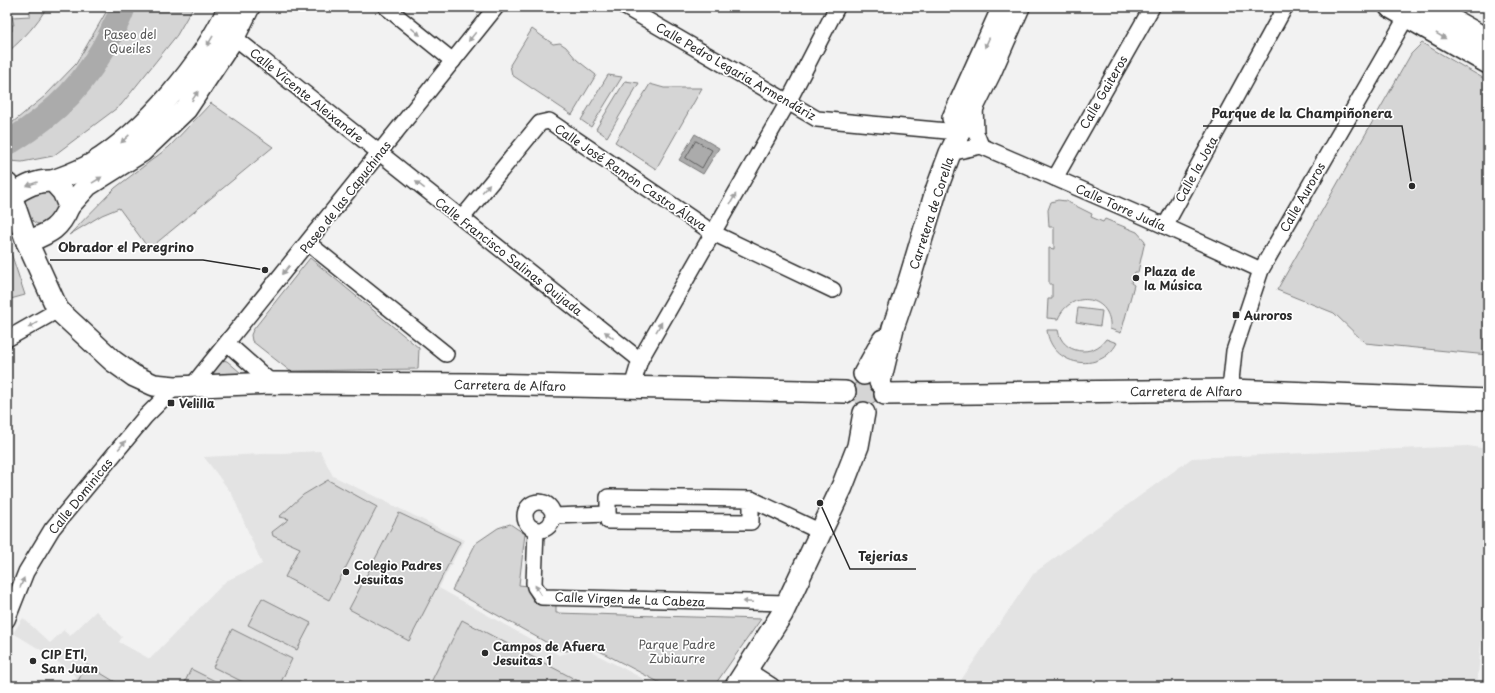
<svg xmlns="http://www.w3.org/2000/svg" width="1495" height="693" font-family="'Playpen Sans',sans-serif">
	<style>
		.built { fill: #e3e3e3 }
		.green { fill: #d5d5d5; stroke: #808080 }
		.water { fill: #ababab; stroke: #787878 }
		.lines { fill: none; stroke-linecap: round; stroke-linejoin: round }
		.shore { stroke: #5e5e5e; stroke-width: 1 }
		.river { stroke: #ababab; stroke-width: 25 }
		.street-casing { stroke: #2b2b2b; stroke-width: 18 }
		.secondary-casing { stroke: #2b2b2b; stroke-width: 24 }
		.street { stroke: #fff; stroke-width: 15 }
		.secondary { stroke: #fff; stroke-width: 21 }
		.oneway { fill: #a0a0a0 }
		.poi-dot { fill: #2b2b2b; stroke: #fff; stroke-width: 1.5 }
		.labels { text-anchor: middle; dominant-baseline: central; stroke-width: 3.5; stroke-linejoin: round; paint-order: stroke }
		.park-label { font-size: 12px; fill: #565656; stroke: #fff }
		.street-label { font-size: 12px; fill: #2b2b2b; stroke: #fff }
		.poi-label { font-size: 12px; font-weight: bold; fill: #2b2b2b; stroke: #fff; text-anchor: start }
		.leader { fill: none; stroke: #2b2b2b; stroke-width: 1.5 }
		.callout-dot { fill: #2b2b2b; stroke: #fff; stroke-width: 1.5 }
		.callout-label { font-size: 13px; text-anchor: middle; font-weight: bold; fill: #2b2b2b; stroke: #fff; stroke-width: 3.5; stroke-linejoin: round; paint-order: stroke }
	</style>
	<rect width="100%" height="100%" fill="#f2f2f2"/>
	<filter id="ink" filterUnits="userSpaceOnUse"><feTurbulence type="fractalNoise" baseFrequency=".025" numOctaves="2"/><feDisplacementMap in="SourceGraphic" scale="8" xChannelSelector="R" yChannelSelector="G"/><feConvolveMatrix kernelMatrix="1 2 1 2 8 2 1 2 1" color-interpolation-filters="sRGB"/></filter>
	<g filter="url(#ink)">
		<!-- built -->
		<g class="built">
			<path d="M1468 446 1488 449V605L1486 594 1477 686H957L1034 573 1192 458Z"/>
			<path d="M320 451 333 476 464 540 439 588 559 655 586 649 657 686H71L77 677 46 653 13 633 23 618 50 643 65 629 64 631 70 636 96 611 122 637 119 642 150 659 226 581 262 564 232 494 204 457Z"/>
		</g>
		<!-- green -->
		<g class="green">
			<path d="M30 7H47C37 24 24 38 9 51L7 48V31H12V25H14L12 17 30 16Z"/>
			<path d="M109 7H193L177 35 121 105 53 156 22 162 10 161 7 151V127L45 96 76 64Z"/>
			<path d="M532 29 553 44 560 43 566 47 577 60 596 75 572 115 512 75 510 65Z"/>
			<path d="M1422 43 1488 81V355L1365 343 1334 313 1277 290 1411 54Z"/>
			<path d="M608 75 622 77 591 127 581 120Z"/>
			<path d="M625 81 639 83 607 137 596 129Z"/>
			<path d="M650 84 664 88H702L656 169 615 142Z"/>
			<path d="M211 103 273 147 149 249 119 208 102 215 69 235 115 188 169 147Z"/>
			<path d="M41 190C77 199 40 245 28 213 26 208 24 204 25 198Z"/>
			<path d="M1058 200 1066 201 1092 214 1091 217 1103 222 1105 219 1137 232 1145 241 1138 272H1135L1131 283 1134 285 1121 333 1110 329C1113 296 1071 288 1058 319L1047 318 1048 299H1052V284H1049V248L1054 249V227H1049L1048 210 1051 202Z"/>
			<path d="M7 241 25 295 7 300Z"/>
			<path d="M310 258 419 348 418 369 290 371 252 341 251 335 253 330Z"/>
			<path d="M1078 308 1102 311 1100 326 1076 322Z"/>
			<path d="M1047 330H1058C1062 354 1093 358 1106 339L1117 343C1100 375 1051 366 1047 330Z"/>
			<path d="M223 360 227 361 241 373V376H210Z"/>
			<path d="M862 379 876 384 877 400 868 406 857 404 851 395 853 385Z"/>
			<path d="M328 480 377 507 329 600 285 577 300 548 273 536 272 532 289 519 279 517 303 495Z"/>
			<path d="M399 513 460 542 409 641 349 609Z"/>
			<path d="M510 524 525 534 519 585 528 586 531 597 535 603 556 602V613L761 619 714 686H666L586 644 567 651 560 650 452 590 476 543 498 528Z"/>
			<path d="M262 598 311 623 297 650 248 625Z"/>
			<path d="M462 620 588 686H429Z"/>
			<path d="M232 629 292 659 279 686H251L213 667Z"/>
			<path d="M87 665 122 686H75Z"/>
			<path d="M191 669 225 686H183Z"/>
		</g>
		<!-- water -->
		<path class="water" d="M695 134 719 148 703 174 679 160Z"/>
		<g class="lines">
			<!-- shore -->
			<path class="shore" d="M696 141 712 150 702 168 686 158Z"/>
			<!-- river -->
			<path class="river" d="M11 141C58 112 87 82 112 32 115 24 121 16 123 7"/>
			<defs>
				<g id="street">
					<path d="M386 7 453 61"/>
					<path d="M625 7 817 119 947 131"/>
					<path d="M234 37 640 360"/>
					<path d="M975 106 976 133 981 146"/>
					<path d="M950 153 981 146 1145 217 1261 270"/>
					<path d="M1055 178 1152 7"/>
					<path d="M462 218 540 123 549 121 713 233 833 290"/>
					<path d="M1165 226 1285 7"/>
					<path d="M308 243 446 354"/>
					<path d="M7 339 58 310"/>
					<path d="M227 343 272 383"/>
					<path d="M192 386 496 7"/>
					<path d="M632 387 640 360 788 102 837 7"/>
					<path d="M1230 390 1234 351 1261 270 1407 16"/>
					<path d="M608 497 751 499V522L608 521Z"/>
					<path d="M751 499 821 532"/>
					<circle cx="539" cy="516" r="14"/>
					<path d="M553 516 608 514"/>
					<path d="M536 530 534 583 535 587 542 597 787 603"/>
					<path d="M7 620 26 572 52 529 145 417 175 387"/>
					<path d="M747 670 772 686"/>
				</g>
				<g id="secondary">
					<path d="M1390 7 1488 63"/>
					<path d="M1429 7 1488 40"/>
					<path d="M953 118 1003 7"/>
					<path d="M53 181C66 176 80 171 92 164 147 130 202 65 229 7"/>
					<path d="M7 184 27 242 58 310 113 361 134 376 154 385 175 387 272 383 475 384 845 392"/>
					<path d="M10 196C25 187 36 180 53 181L63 192 69 206C59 230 49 233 27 242"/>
					<path d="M69 206 88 185 142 151 186 109 234 37 249 7"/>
					<path d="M864 374 883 340"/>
					<path d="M880 382 893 328 909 281 937 188 950 153 990 73 1019 7"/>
					<path d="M885 394 1230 390 1488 400"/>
					<path d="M736 686 782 614 842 487 858 446 864 413"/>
				</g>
			</defs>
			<!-- street casing -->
			<use href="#street" class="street-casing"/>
			<!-- secondary casing -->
			<use href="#secondary" class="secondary-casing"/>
			<!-- street -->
			<use href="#street" class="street"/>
			<!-- secondary -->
			<use href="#secondary" class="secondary"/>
		</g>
		<!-- one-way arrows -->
		<defs><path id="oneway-solid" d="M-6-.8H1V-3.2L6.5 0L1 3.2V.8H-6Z"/></defs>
		<g class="oneway">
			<use href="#oneway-solid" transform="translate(416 32) rotate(39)"/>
			<use href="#oneway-solid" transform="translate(1441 36) rotate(30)"/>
			<use href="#oneway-solid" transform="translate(472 37) rotate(129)"/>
			<use href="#oneway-solid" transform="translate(210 41) rotate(120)"/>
			<use href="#oneway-solid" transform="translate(987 43) rotate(114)"/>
			<use href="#oneway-solid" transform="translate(195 96) rotate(-56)"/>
			<use href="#oneway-solid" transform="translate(125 139) rotate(137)"/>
			<use href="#oneway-solid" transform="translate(97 180) rotate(-32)"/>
			<use href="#oneway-solid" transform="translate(32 184) rotate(160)"/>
			<use href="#oneway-solid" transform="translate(420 185) rotate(-142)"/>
			<use href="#oneway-solid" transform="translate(486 188) rotate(-50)"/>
			<use href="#oneway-solid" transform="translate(733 199) rotate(-60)"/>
			<use href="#oneway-solid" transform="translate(286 270) rotate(129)"/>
			<use href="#oneway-solid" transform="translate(33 325) rotate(149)"/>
			<use href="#oneway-solid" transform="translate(659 327) rotate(-60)"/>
			<use href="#oneway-solid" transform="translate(609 335) rotate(-142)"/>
			<use href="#oneway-solid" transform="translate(122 445) rotate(-50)"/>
			<use href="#oneway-solid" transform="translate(22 583) rotate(-68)"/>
			<use href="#oneway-solid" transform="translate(538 590) rotate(-122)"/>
			<use href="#oneway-solid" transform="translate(748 602) rotate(-178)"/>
		</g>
	</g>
	<!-- markers -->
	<g class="poi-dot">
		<circle cx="1136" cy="278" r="4"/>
		<rect x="1232" y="311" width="8" height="8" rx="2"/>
		<rect x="167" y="399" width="8" height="8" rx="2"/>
		<circle cx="346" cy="572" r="4"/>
		<circle cx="485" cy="653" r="4"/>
		<circle cx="33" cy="661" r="4"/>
	</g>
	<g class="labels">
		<!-- park labels -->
		<g class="park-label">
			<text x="130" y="34">Paseo del<tspan x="130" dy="14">Queiles</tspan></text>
			<text x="677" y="644">Parque Padre<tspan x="677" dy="14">Zubiaurre</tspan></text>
		</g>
		<!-- street labels -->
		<g class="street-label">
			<text transform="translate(736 71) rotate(30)">Calle Pedro Legaria Armendáriz</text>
			<text transform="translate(1103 92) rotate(-60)">Calle Gaiteros</text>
			<text transform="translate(307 95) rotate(39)">Calle Vicente Aleixandre</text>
			<text transform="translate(1196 169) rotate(-61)">Calle la Jota</text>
			<text transform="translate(631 177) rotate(34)">Calle José Ramón Castro Álava</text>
			<text transform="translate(345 197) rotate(-52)">Paseo de las Capuchinas</text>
			<text transform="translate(1302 197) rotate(-60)">Calle Auroros</text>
			<text transform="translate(1121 207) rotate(24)">Calle Torre Judía</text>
			<text transform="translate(931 213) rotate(-72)">Carretera de Corella</text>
			<text transform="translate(509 256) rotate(38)">Calle Francisco Salinas Quijada</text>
			<text transform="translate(510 385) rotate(1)">Carretera de Alfaro</text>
			<text x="1186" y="391">Carretera de Alfaro</text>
			<text transform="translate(80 496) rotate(-51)">Calle Dominicas</text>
			<text transform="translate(630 599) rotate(2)">Calle Virgen de La Cabeza</text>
		</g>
		<!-- poi labels -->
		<g class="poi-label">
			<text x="1144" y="271">Plaza de<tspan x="1144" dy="14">la Música</tspan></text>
			<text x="1244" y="315">Auroros</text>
			<text x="179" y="403">Velilla</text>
			<text x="354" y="565">Colegio Padres<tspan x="354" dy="14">Jesuitas</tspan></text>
			<text x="493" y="646">Campos de Afuera<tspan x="493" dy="14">Jesuitas 1</tspan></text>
			<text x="41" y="654">CIP ETI,<tspan x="41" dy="14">San Juan</tspan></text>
		</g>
	</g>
	<!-- callouts -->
	<path class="leader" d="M1412 186L1402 126H1203M265 270L203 260H50M820 503L850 569H916"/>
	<g class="callout-dot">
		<circle cx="1412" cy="186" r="4"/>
		<circle cx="265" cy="270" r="4"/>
		<circle cx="820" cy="503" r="4"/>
	</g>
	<g class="callout-label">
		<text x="1302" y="118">Parque de la Champiñonera</text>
		<text x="126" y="252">Obrador el Peregrino</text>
		<text x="883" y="561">Tejerias</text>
	</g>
	<!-- margin -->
	<rect width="1495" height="693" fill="none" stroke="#fff" stroke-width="24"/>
	<rect x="12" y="12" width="1471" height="669" fill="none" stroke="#2b2b2b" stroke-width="1.5" filter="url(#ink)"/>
</svg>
